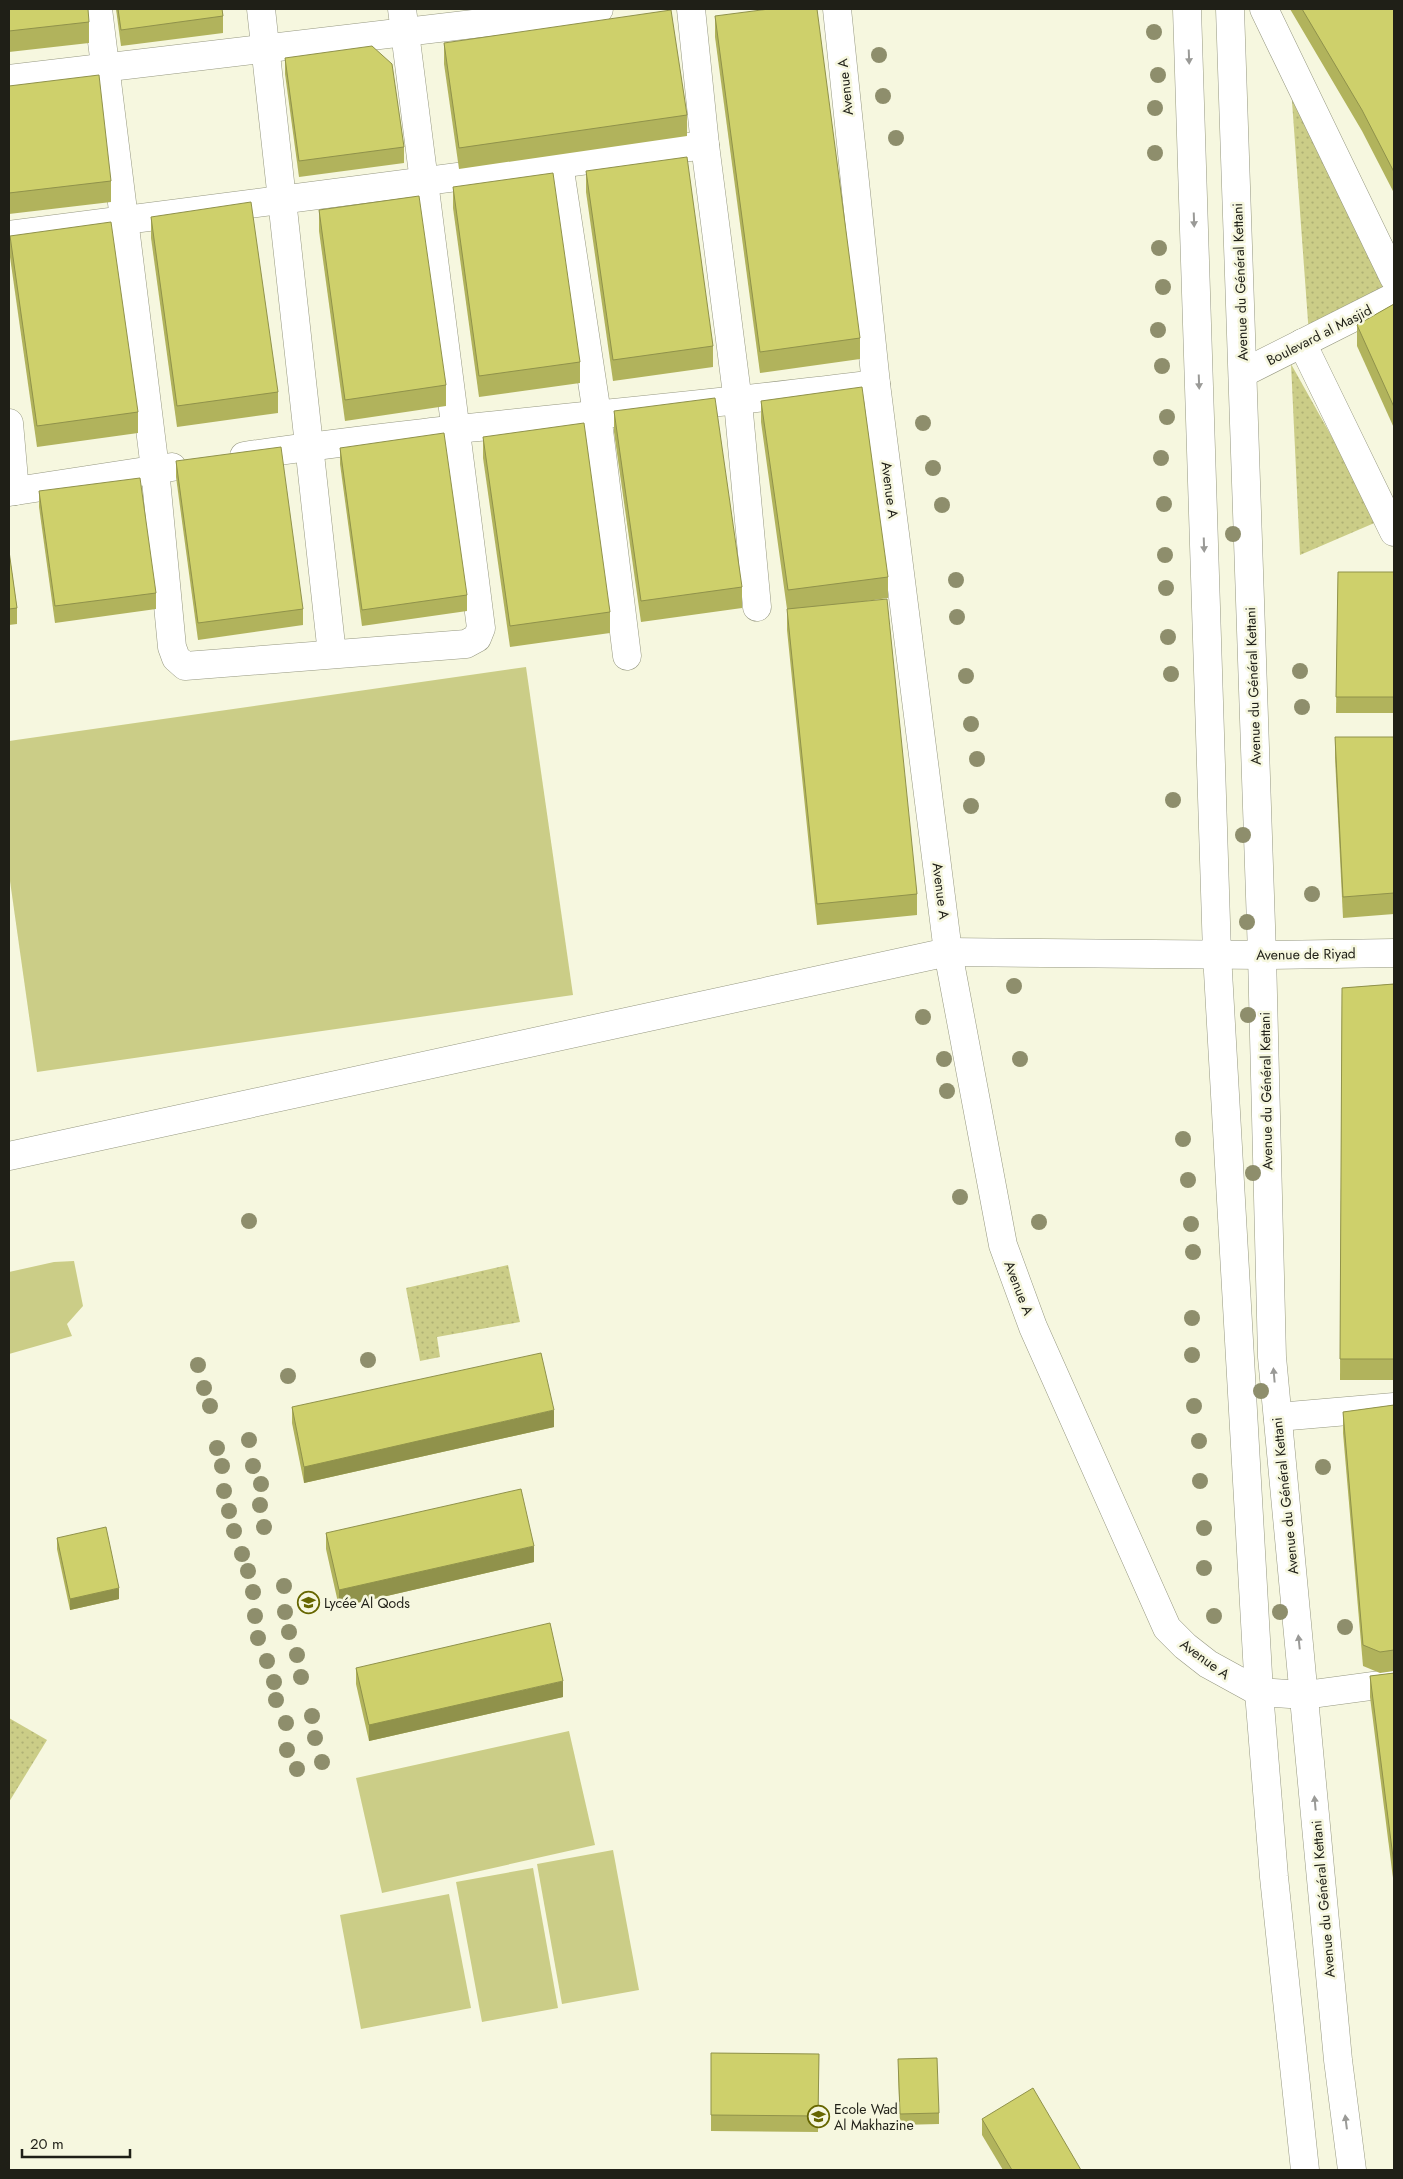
<svg xmlns="http://www.w3.org/2000/svg" width="1403" height="2179" font-family="Jost,sans-serif">
	<style>
		.grass { fill: url(#grass-dots) }
		.park { fill: #cbcd87 }
		.lines { fill: none; stroke-linecap: round; stroke-linejoin: round }
		.minor-casing { stroke: #969881; stroke-width: 29 }
		.minor { stroke: #fff; stroke-width: 28 }
		.tree { fill: #8e8e6c }
		.wall { fill: #b1b35c }
		.shaded-wall { fill: #90924b }
		.building { fill: #ced06b; stroke: #90924b }
		.oneway { fill: #9a9a97 }
		.labels { text-anchor: middle; dominant-baseline: central; stroke-width: 5; stroke-linejoin: round; paint-order: stroke }
		.street-label { font-size: 14px; fill: #1f1f17; stroke: #f6f7df }
		.poi-label { font-size: 14px; fill: #1f1f17; stroke: #f6f7df; text-anchor: start }
	</style>
	<defs>
		<pattern id="grass-dots" width="8" height="8" patternUnits="userSpaceOnUse" patternTransform="scale(1.25)"><rect width="8" height="8" fill="#cbcd87"/><path d="M2 2h.1M6 6h.1" fill="none" stroke="#aeb074" stroke-width="1.8" stroke-linecap="round"/></pattern>
	</defs>
	<rect width="100%" height="100%" fill="#f6f7df"/>
	<!-- grass -->
	<g class="grass">
		<path d="M1290 74 1394 292 1309 335Z"/>
		<path d="M1291 364 1379 521 1300 555Z"/>
		<path d="M508 1265 520 1322 437 1337 440 1357 420 1361 406 1288Z"/>
		<path d="M9 1718 47 1740 9 1802Z"/>
	</g>
	<!-- park -->
	<g class="park">
		<path d="M526 667 573 995 37 1072 9 874V741Z"/>
		<path d="M74 1261 83 1306 67 1324 72 1336 9 1354V1272L54 1262Z"/>
		<path d="M569 1731 595 1845 382 1893 356 1778Z"/>
		<path d="M613 1850 639 1990 562 2004 537 1864Z"/>
		<path d="M533 1868 558 2008 482 2022 456 1882Z"/>
		<path d="M449 1894 471 2008 361 2029 340 1915Z"/>
	</g>
	<g class="lines">
		<defs>
			<g id="minor">
				<path d="M98 9 155 469 172 647 176 658 185 666 466 644 477 638 481 628 402 9"/>
				<path d="M261 9 332 654"/>
				<path d="M691 9 705 145 738 402 757 607"/>
				<path d="M837 9 876 384 948 952 1003 1245 1033 1327 1167 1628 1185 1646 1208 1664 1259 1692 1305 1695 1394 1683"/>
				<path d="M1187 9 1217 954 1259 1692 1274 1877 1305 2170"/>
				<path d="M1230 9 1262 955 1272 1357 1338 2060 1352 2170"/>
				<path d="M1264 9 1394 278"/>
				<path d="M9 79 599 9"/>
				<path d="M559 164 597 414 627 656"/>
				<path d="M9 235 705 145"/>
				<path d="M1302 343 1394 532"/>
				<path d="M1243 373 1394 297"/>
				<path d="M9 423 15 491"/>
				<path d="M244 456C454 425 666 411 876 384"/>
				<path d="M9 492 172 467"/>
				<path d="M9 1156 948 952 1262 955 1394 953"/>
				<path d="M1278 1417 1394 1407"/>
			</g>
		</defs>
		<!-- minor casing -->
		<use href="#minor" class="minor-casing"/>
		<!-- minor -->
		<use href="#minor" class="minor"/>
	</g>
	<!-- trees -->
	<g class="tree">
		<circle cx="1154" cy="32" r="8"/>
		<circle cx="879" cy="55" r="8"/>
		<circle cx="1158" cy="75" r="8"/>
		<circle cx="883" cy="96" r="8"/>
		<circle cx="1155" cy="108" r="8"/>
		<circle cx="896" cy="138" r="8"/>
		<circle cx="1155" cy="153" r="8"/>
		<circle cx="1159" cy="248" r="8"/>
		<circle cx="1163" cy="287" r="8"/>
		<circle cx="1158" cy="330" r="8"/>
		<circle cx="1162" cy="366" r="8"/>
		<circle cx="1167" cy="417" r="8"/>
		<circle cx="923" cy="423" r="8"/>
		<circle cx="1161" cy="458" r="8"/>
		<circle cx="933" cy="468" r="8"/>
		<circle cx="1164" cy="504" r="8"/>
		<circle cx="942" cy="505" r="8"/>
		<circle cx="1233" cy="534" r="8"/>
		<circle cx="1165" cy="555" r="8"/>
		<circle cx="956" cy="580" r="8"/>
		<circle cx="1166" cy="588" r="8"/>
		<circle cx="957" cy="617" r="8"/>
		<circle cx="1168" cy="637" r="8"/>
		<circle cx="1300" cy="671" r="8"/>
		<circle cx="1171" cy="674" r="8"/>
		<circle cx="966" cy="676" r="8"/>
		<circle cx="1302" cy="707" r="8"/>
		<circle cx="971" cy="724" r="8"/>
		<circle cx="977" cy="759" r="8"/>
		<circle cx="1173" cy="800" r="8"/>
		<circle cx="971" cy="806" r="8"/>
		<circle cx="1243" cy="835" r="8"/>
		<circle cx="1312" cy="894" r="8"/>
		<circle cx="1247" cy="922" r="8"/>
		<circle cx="1014" cy="986" r="8"/>
		<circle cx="1248" cy="1015" r="8"/>
		<circle cx="923" cy="1017" r="8"/>
		<circle cx="944" cy="1059" r="8"/>
		<circle cx="1020" cy="1059" r="8"/>
		<circle cx="947" cy="1091" r="8"/>
		<circle cx="1183" cy="1139" r="8"/>
		<circle cx="1253" cy="1173" r="8"/>
		<circle cx="1188" cy="1180" r="8"/>
		<circle cx="960" cy="1197" r="8"/>
		<circle cx="249" cy="1221" r="8"/>
		<circle cx="1039" cy="1222" r="8"/>
		<circle cx="1191" cy="1224" r="8"/>
		<circle cx="1193" cy="1252" r="8"/>
		<circle cx="1192" cy="1318" r="8"/>
		<circle cx="1192" cy="1355" r="8"/>
		<circle cx="368" cy="1360" r="8"/>
		<circle cx="198" cy="1365" r="8"/>
		<circle cx="288" cy="1376" r="8"/>
		<circle cx="204" cy="1388" r="8"/>
		<circle cx="1261" cy="1391" r="8"/>
		<circle cx="210" cy="1406" r="8"/>
		<circle cx="1194" cy="1406" r="8"/>
		<circle cx="249" cy="1440" r="8"/>
		<circle cx="1199" cy="1441" r="8"/>
		<circle cx="217" cy="1448" r="8"/>
		<circle cx="222" cy="1466" r="8"/>
		<circle cx="253" cy="1466" r="8"/>
		<circle cx="1323" cy="1467" r="8"/>
		<circle cx="1200" cy="1481" r="8"/>
		<circle cx="261" cy="1484" r="8"/>
		<circle cx="224" cy="1491" r="8"/>
		<circle cx="260" cy="1505" r="8"/>
		<circle cx="229" cy="1511" r="8"/>
		<circle cx="264" cy="1527" r="8"/>
		<circle cx="1204" cy="1528" r="8"/>
		<circle cx="234" cy="1531" r="8"/>
		<circle cx="242" cy="1554" r="8"/>
		<circle cx="1204" cy="1568" r="8"/>
		<circle cx="248" cy="1571" r="8"/>
		<circle cx="284" cy="1586" r="8"/>
		<circle cx="253" cy="1592" r="8"/>
		<circle cx="285" cy="1612" r="8"/>
		<circle cx="1280" cy="1612" r="8"/>
		<circle cx="255" cy="1616" r="8"/>
		<circle cx="1214" cy="1616" r="8"/>
		<circle cx="1345" cy="1627" r="8"/>
		<circle cx="289" cy="1632" r="8"/>
		<circle cx="258" cy="1638" r="8"/>
		<circle cx="297" cy="1655" r="8"/>
		<circle cx="267" cy="1661" r="8"/>
		<circle cx="301" cy="1677" r="8"/>
		<circle cx="274" cy="1682" r="8"/>
		<circle cx="276" cy="1700" r="8"/>
		<circle cx="312" cy="1716" r="8"/>
		<circle cx="286" cy="1723" r="8"/>
		<circle cx="315" cy="1738" r="8"/>
		<circle cx="287" cy="1750" r="8"/>
		<circle cx="322" cy="1762" r="8"/>
		<circle cx="297" cy="1769" r="8"/>
	</g>
	<!-- wall -->
	<g class="wall">
		<path d="M9 9 89 22V43L9 52Z"/>
		<path d="M116 9H222L223 16V33L121 46Z"/>
		<path d="M1290 9H1394V193L1362 131Z"/>
		<path d="M715 16 860 338V359L760 373 715 37Z"/>
		<path d="M444 43 687 115V136L459 169 444 64Z"/>
		<path d="M285 58 404 147V163L299 177 285 74Z"/>
		<path d="M9 86 111 181V202L9 214Z"/>
		<path d="M586 171 713 346V367L613 381 586 192Z"/>
		<path d="M453 187 580 362V383L479 397 453 208Z"/>
		<path d="M319 210 446 385V406L345 421 319 231Z"/>
		<path d="M151 217 278 392V413L177 427 151 238Z"/>
		<path d="M10 236 138 412V433L37 447 10 257Z"/>
		<path d="M1394 304V428L1357 346V325Z"/>
		<path d="M761 401 888 577V598L852 603 917 894V915L817 925 787 630V609L761 422Z"/>
		<path d="M614 411 742 587V608L641 622 614 432Z"/>
		<path d="M483 437 610 612V633L510 647 483 458Z"/>
		<path d="M340 448 467 595V611L362 626 340 464Z"/>
		<path d="M176 461 303 609V625L198 640 176 477Z"/>
		<path d="M39 491 156 593V609L55 623 39 507Z"/>
		<path d="M9 551 17 608V624L9 625Z"/>
		<path d="M1338 572H1394V713H1336Z"/>
		<path d="M1335 737H1394V914L1343 918 1335 758Z"/>
		<path d="M1394 984V1380H1340L1342 988Z"/>
		<path d="M1394 1405V1671L1380 1673 1363 1666 1343 1433V1412Z"/>
		<path d="M292 1407 554 1427 304 1483 292 1423Z"/>
		<path d="M326 1533 534 1562 339 1607 326 1549Z"/>
		<path d="M57 1538 119 1599 70 1610 57 1549Z"/>
		<path d="M356 1668 563 1697 369 1741 356 1684Z"/>
		<path d="M1394 1673V1886L1370 1697V1676Z"/>
		<path d="M711 2053 819 2054 818 2132 711 2131Z"/>
		<path d="M898 2070 939 2113V2124L900 2125Z"/>
		<path d="M982 2119 1081 2170H1003L982 2135Z"/>
	</g>
	<!-- shaded-wall -->
	<g class="shaded-wall">
		<path d="M554 1410V1427L304 1483V1467Z"/>
		<path d="M534 1546V1562L339 1607V1590Z"/>
		<path d="M119 1588V1599L70 1610V1599Z"/>
		<path d="M563 1681V1697L369 1741V1725Z"/>
	</g>
	<!-- building -->
	<g class="building">
		<path d="M9 9H88L89 22 9 31Z"/>
		<path d="M118 9H222L223 16 121 30Z"/>
		<path d="M769 9H817L860 338 760 352 715 16Z"/>
		<path d="M1302 9H1394V172L1362 110Z"/>
		<path d="M671 10 687 115 459 148 444 43Z"/>
		<path d="M372 46 392 64 404 147 299 161 285 58Z"/>
		<path d="M99 75 111 181 9 193V86Z"/>
		<path d="M687 157 713 346 613 360 586 171Z"/>
		<path d="M553 173 580 362 479 376 453 187Z"/>
		<path d="M419 196 446 385 345 400 319 210Z"/>
		<path d="M251 202 278 392 177 406 151 217Z"/>
		<path d="M111 222 138 412 37 426 10 236Z"/>
		<path d="M1394 304V407L1357 325Z"/>
		<path d="M862 387 888 577 788 590 761 401Z"/>
		<path d="M715 398 742 587 641 601 614 411Z"/>
		<path d="M584 423 610 612 510 626 483 437Z"/>
		<path d="M444 433 467 595 362 610 340 448Z"/>
		<path d="M281 447 303 609 198 623 176 461Z"/>
		<path d="M140 478 156 593 55 606 39 491Z"/>
		<path d="M9 551 17 608 9 609Z"/>
		<path d="M1338 572H1394V697H1336Z"/>
		<path d="M887 599 917 894 817 904 787 609Z"/>
		<path d="M1335 737H1394V893L1343 897Z"/>
		<path d="M1394 984V1359H1340L1342 988Z"/>
		<path d="M541 1353 554 1410 304 1467 292 1407Z"/>
		<path d="M1394 1405V1650L1380 1652 1363 1645 1343 1412Z"/>
		<path d="M521 1489 534 1546 339 1590 326 1533Z"/>
		<path d="M106 1527 119 1588 70 1599 57 1538Z"/>
		<path d="M550 1623 563 1681 369 1725 356 1668Z"/>
		<path d="M1394 1673V1865L1370 1676Z"/>
		<path d="M711 2053 819 2054 818 2116 711 2115Z"/>
		<path d="M937 2058 939 2113 900 2114 898 2059Z"/>
		<path d="M1033 2088 1081 2170H1012L982 2119Z"/>
	</g>
	<!-- one-way arrows -->
	<defs><path id="oneway-solid" d="M-6-.8H1V-3.2L6.5 0L1 3.2V.8H-6Z" transform="scale(1.25)"/></defs>
	<g class="oneway">
		<use href="#oneway-solid" transform="translate(1189 57) rotate(88)"/>
		<use href="#oneway-solid" transform="translate(1194 220) rotate(88)"/>
		<use href="#oneway-solid" transform="translate(1199 382) rotate(88)"/>
		<use href="#oneway-solid" transform="translate(1204 545) rotate(88)"/>
		<use href="#oneway-solid" transform="translate(1274 1375) rotate(-95)"/>
		<use href="#oneway-solid" transform="translate(1299 1642) rotate(-96)"/>
		<use href="#oneway-solid" transform="translate(1315 1803) rotate(-95)"/>
		<use href="#oneway-solid" transform="translate(1346 2122) rotate(-97)"/>
	</g>
	<!-- icons -->
	<defs>
		<symbol id="school-ring" viewBox="-11 -11 22 22"><circle r="9.5" fill="#f6f7df" stroke="#660" stroke-width="1.5"/><path d="M0-5L7-2L0 1L-7-2ZM-4 1L0 2.5L4 1V4Q0 6-4 4Z" fill="#660"/></symbol>
	</defs>
	<g fill-rule="evenodd">
		<use href="#school-ring" x="296" y="1590" width="25" height="25"/>
		<use href="#school-ring" x="806" y="2104" width="25" height="25"/>
	</g>
	<g class="labels">
		<!-- street labels -->
		<g class="street-label">
			<text transform="translate(845 87) rotate(-96)">Avenue A</text>
			<text transform="translate(1240 282) rotate(-92)">Avenue du Général Kettani</text>
			<text transform="translate(1319 335) rotate(-27)">Boulevard al Masjid</text>
			<text transform="translate(890 490) rotate(83)">Avenue A</text>
			<text transform="translate(1253 686) rotate(-92)">Avenue du Général Kettani</text>
			<text transform="translate(941 891) rotate(83)">Avenue A</text>
			<text transform="translate(1306 954) rotate(-1)">Avenue de Riyad</text>
			<text transform="translate(1266 1091) rotate(-91)">Avenue du Général Kettani</text>
			<text transform="translate(1019 1288) rotate(69)">Avenue A</text>
			<text transform="translate(1285 1496) rotate(-96)">Avenue du Général Kettani</text>
			<text transform="translate(1205 1659) rotate(36)">Avenue A</text>
			<text transform="translate(1323 1899) rotate(-95)">Avenue du Général Kettani</text>
		</g>
		<!-- poi labels -->
		<g class="poi-label">
			<text x="324" y="1603">Lycée Al Qods</text>
			<text x="834" y="2109">Ecole Wad<tspan x="834" dy="16">Al Makhazine</tspan></text>
		</g>
	</g>
	<!-- border -->
	<rect width="1403" height="2179" fill="none" stroke="#1f1f17" stroke-width="20"/>
	<!-- scale -->
	<path d="M22 2149v8h108v-8" fill="none" stroke="#1f1f17" stroke-width="2.5"/>
	<text x="30" y="2149" font-size="15" fill="#1f1f17" stroke="#f6f7df" stroke-width="4" paint-order="stroke">20 m</text>
</svg>
